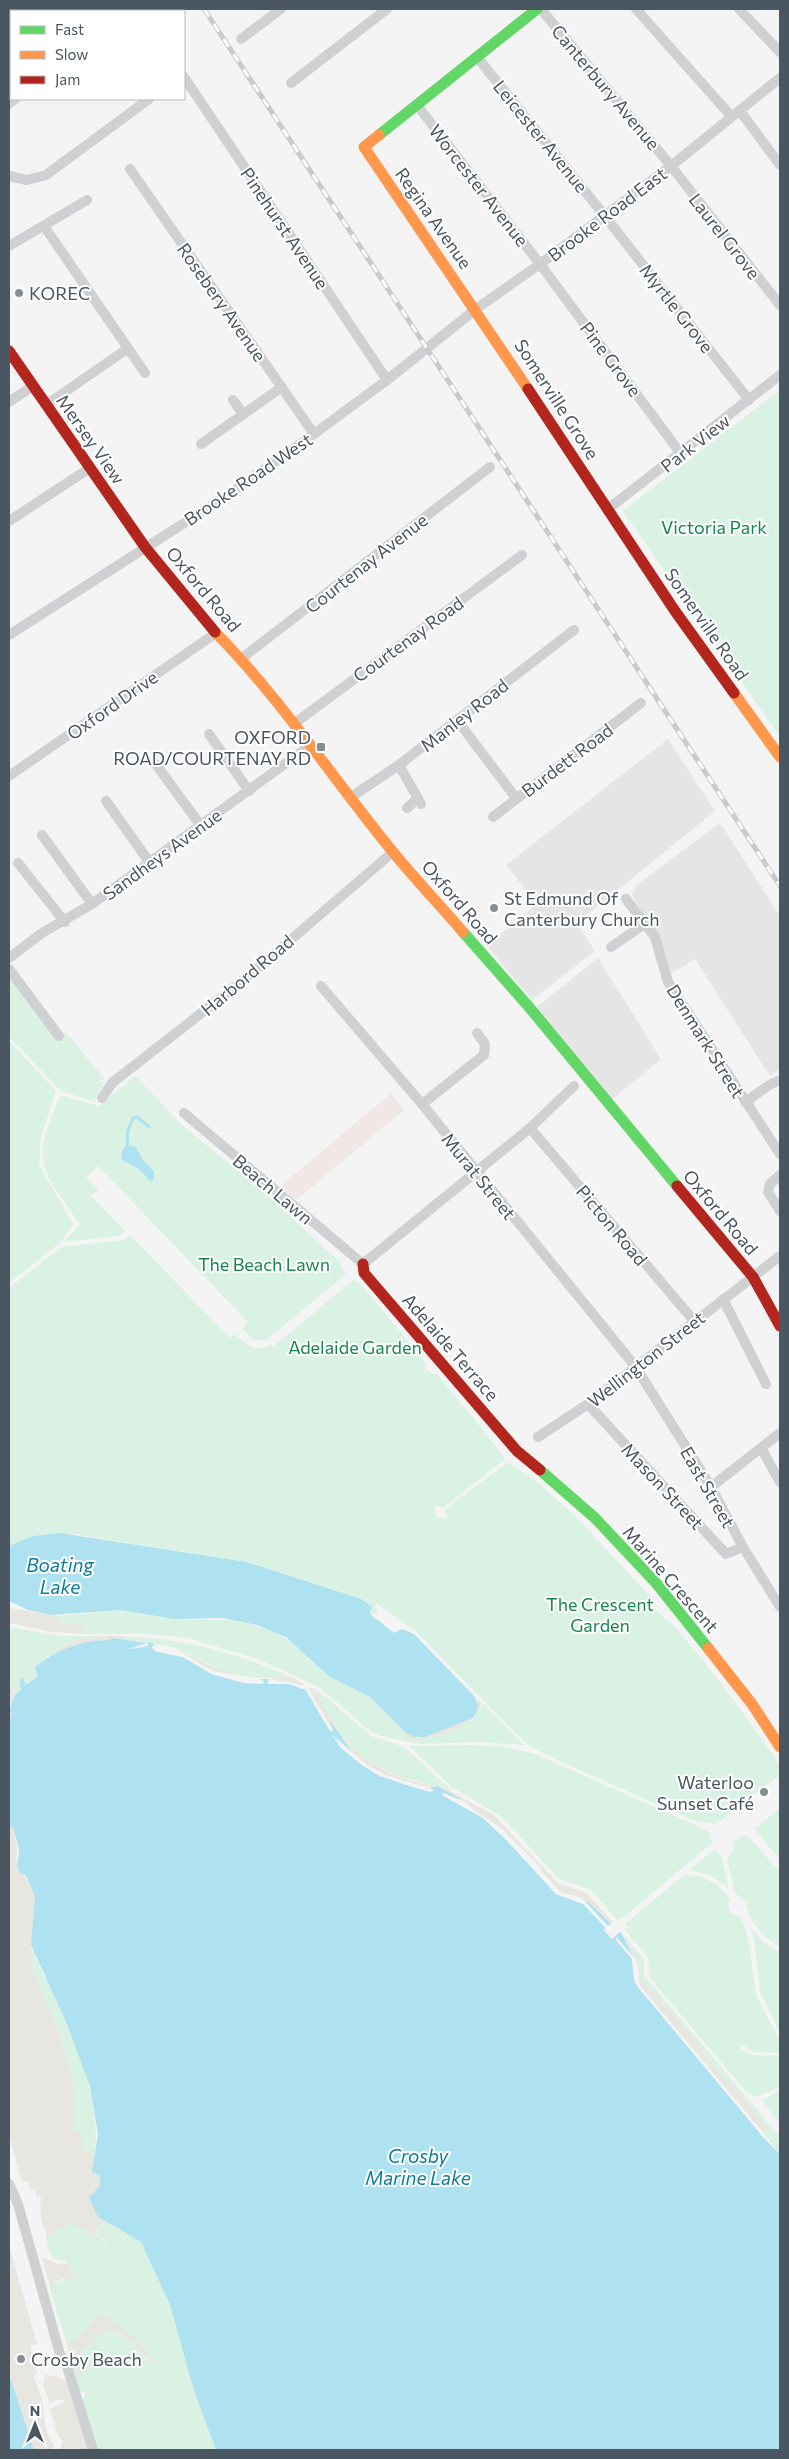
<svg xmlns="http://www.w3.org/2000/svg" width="789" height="2459" font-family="Commissioner,sans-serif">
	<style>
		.education { fill: #e6e5e6 }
		.medical { fill: #f1e7e6 }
		.green { fill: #d9f2e3 }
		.sand { fill: #e7e6e1 }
		.water { fill: #aee2f0 }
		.pier { fill: #f4f4f4 }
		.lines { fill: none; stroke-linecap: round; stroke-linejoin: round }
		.stream { stroke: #aee2f0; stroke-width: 3 }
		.street { stroke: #ced0d2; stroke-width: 10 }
		.fast { stroke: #63d668; stroke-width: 11 }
		.slow { stroke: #ff974d; stroke-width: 11 }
		.jam { stroke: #b3261e; stroke-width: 11 }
		.rail-casing { stroke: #c9cacc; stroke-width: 5 }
		.rail { stroke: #fff; stroke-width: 3; stroke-dasharray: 9; stroke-linecap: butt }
		.poi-dot { fill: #868d94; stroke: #fff; stroke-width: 2 }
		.labels { text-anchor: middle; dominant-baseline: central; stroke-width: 4; stroke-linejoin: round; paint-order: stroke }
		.street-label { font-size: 18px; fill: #4a5661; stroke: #fff }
		.poi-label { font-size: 18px; fill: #4a5661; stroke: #fff; text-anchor: start }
		.park-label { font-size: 18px; fill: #17864f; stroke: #fff }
		.water-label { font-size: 19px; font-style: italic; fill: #0c7c9b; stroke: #fff }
	</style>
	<rect width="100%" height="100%" fill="#f4f4f4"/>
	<!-- education -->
	<g class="education">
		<path d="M668 739 715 811 577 923 595 951 532 1000 487 946 537 904 506 865Z"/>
		<path d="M720 823 780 916V1069L770 1076 695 959 670 974 664 949 632 895 636 885Z"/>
		<path d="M598 958 661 1059 609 1102 533 1010Z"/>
	</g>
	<!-- medical -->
	<path class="medical" d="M391 1093 404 1110 296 1200 281 1186Z"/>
	<!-- green -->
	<g class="green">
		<path d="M780 390V737L623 511Z"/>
		<path d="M9 977 58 1039 66 1032 104 1079 93 1085 105 1081 95 1099 96 1102 61 1091 9 1037Z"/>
		<path d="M9 1041 56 1091 41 1137 39 1165 73 1224 61 1242 9 1283Z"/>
		<path d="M135 1076 182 1125 259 1188 341 1263V1268L346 1274 266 1340H253L242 1329 248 1322 98 1166 86 1178 99 1189 91 1196 125 1231 118 1236 64 1242 80 1225C42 1165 29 1170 59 1098L63 1096 99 1106Z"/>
		<path d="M130 1235 230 1338 235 1334C246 1344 255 1354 271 1345L273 1347 351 1282 354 1280 359 1282 425 1362 426 1369 430 1373 437 1374 503 1455 504 1460 443 1508 435 1505 436 1516 439 1519 446 1518 448 1516 444 1513 446 1509 508 1462 542 1486 575 1516 650 1596C653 1613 666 1617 676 1628 713 1671 747 1718 780 1765V1775L716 1824 695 1821 563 1763 531 1747 507 1725 416 1631 376 1603 377 1613 371 1615 369 1603 361 1599 247 1562 74 1534 40 1535 9 1546V1288L61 1247 124 1240Z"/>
		<path d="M121 1610 174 1619 235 1620 273 1631 297 1646 330 1677 370 1697 381 1705 408 1734 407 1739H421L471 1721 476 1716 483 1703 524 1745 479 1742 421 1744 394 1739 378 1735 368 1729 319 1687 255 1658 188 1638 149 1634H82L87 1626 60 1622 58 1616Z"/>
		<path d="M9 1627 63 1636H98L63 1645 36 1667 38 1676 28 1684H25L23 1678 19 1682 21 1690 15 1695 13 1686 9 1690Z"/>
		<path d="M123 1636C185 1639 234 1652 291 1677 273 1679 255 1679 237 1675 220 1671 205 1662 190 1654 174 1646 144 1641 126 1642Z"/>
		<path d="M313 1689 326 1697 371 1736 404 1747 451 1790 397 1776 362 1757 337 1730Z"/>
		<path d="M473 1745 505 1747 535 1754 700 1827 711 1834 709 1840H713V1842L623 1918 617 1920 590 1889 559 1879 502 1817 452 1787 409 1746Z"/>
		<path d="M780 1808V1860L754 1829Z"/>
		<path d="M746 1834 780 1872V1947C762 1935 749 1923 746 1902L735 1893 727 1860 734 1848 733 1842Z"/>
		<path d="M715 1849 721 1855 729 1889 710 1875 689 1870Z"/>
		<path d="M683 1876C702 1872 720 1885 730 1899L728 1906 730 1913 741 1917 748 1937 756 1995 780 2041V2053L753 2052 743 2045 739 2046C748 2060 767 2053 780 2056V2087L755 2097 747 2093 650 1978 648 1957 624 1929 628 1927 625 1924Z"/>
		<path d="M750 1927 763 1942 780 1952V1973L778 1975 780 1978V2033L760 1992 754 1939Z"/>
		<path d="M621 1931 644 1959V1975L780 2137V2154L764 2134 765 2130 768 2129 739 2092 725 2080 681 2023 662 2004 661 1999 644 1983 639 1976 638 1957Z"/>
		<path d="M28 1939 45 1979 52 1988C75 2043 101 2097 95 2157L70 2177 22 2182 9 2045 72 2142 74 2087 60 2035 9 1961Z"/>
		<path d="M780 2090V2124L762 2100Z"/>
		<path d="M72 2223 85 2228 96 2239 104 2241 93 2230 96 2228 110 2237 100 2228V2224L110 2225 141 2242 170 2305 194 2391 216 2450H97L81 2399 85 2395V2392L79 2391 74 2372 88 2367 81 2360V2351L88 2343 95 2342 92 2340 110 2329 136 2344 135 2348 154 2364 152 2356 114 2322 95 2319 77 2338 67 2342 51 2293 54 2282 77 2278 69 2268 66 2261 54 2259 47 2247 49 2234Z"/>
	</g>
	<!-- sand -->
	<g class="sand">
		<path d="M9 1608 58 1616 60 1622 87 1626 82 1634 52 1632 9 1623Z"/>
		<path d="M98 1636H123L126 1642C99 1637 72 1645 48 1657L63 1646 88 1637 91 1639Z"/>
		<path d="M179 1651C191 1654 200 1661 211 1666 224 1671 238 1675 252 1677L212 1671Z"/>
		<path d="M291 1677 304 1684 303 1686 269 1679Z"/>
		<path d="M13 1685 15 1698 9 1707 12 1713 9 1723V1690Z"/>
		<path d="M308 1688H312L326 1697 313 1690 318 1696 337 1730 328 1722Z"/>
		<path d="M472 1694 481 1703C479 1726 439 1735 420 1740 414 1741 411 1738 406 1740L408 1734 418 1738 477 1711 478 1702Z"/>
		<path d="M341 1735C365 1765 399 1781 437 1786 410 1792 348 1762 341 1735Z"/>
		<path d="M445 1788 494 1815 558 1883 587 1893 613 1922 612 1924 581 1898 561 1892 541 1871V1868L501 1828 460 1801 459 1798 442 1789Z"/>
		<path d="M9 1824 14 1829C15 1840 19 1849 16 1859L35 1897 31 1945 33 1973 60 2035 68 2063 74 2087V2129L82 2136 81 2148 95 2157 93 2172 100 2174 98 2217 110 2225 100 2224V2228L107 2231 113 2249H111L107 2235 96 2228 93 2230 98 2237 106 2243 96 2239 85 2228 81 2230 72 2223 49 2234 47 2247 46 2231C40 2225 40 2205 41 2196L37 2197 35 2189H29V2181L22 2182 9 2135Z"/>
		<path d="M622 1934 638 1957 639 1976 644 1983 661 1999 662 2004 681 2023 725 2080 739 2092 768 2129 765 2130 764 2134 640 1986 637 1963Z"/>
		<path d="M9 2245 37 2344 30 2345 37 2373 34 2376C36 2385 42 2397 43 2406 45 2418 45 2437 54 2444L53 2450H9Z"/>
		<path d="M42 2257 57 2264 67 2263 77 2281 63 2279 55 2281 51 2292Z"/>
		<path d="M101 2313C120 2325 145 2344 156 2364L135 2348 136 2344 110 2329 92 2340 96 2342 92 2344 88 2343 85 2349 81 2351V2360L89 2367 74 2372 59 2316 67 2342 77 2338Z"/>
		<path d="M45 2375 55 2376 68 2382 90 2450H62L61 2447 63 2441 58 2436 50 2409 65 2402 60 2399 50 2403 43 2385Z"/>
	</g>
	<!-- water -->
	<g class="water">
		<path d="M126 1145 136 1147 142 1159 154 1171V1179L150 1181 139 1169 121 1159 122 1151Z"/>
		<path d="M60 1533 247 1562 361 1599 372 1606 370 1614 394 1633 402 1629 414 1634 474 1696 478 1705 477 1711 473 1718 425 1737H414L406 1733 370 1697 330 1677 286 1637 257 1625 223 1618 174 1619 121 1610 51 1615 28 1610 9 1601V1546L33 1536Z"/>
		<path d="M111 1638 147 1643 128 1649 144 1647 148 1645V1642L155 1644 152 1647 155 1651 183 1657 212 1674 244 1683 262 1680 256 1679H269L267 1684H290L306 1690 331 1732 333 1731 329 1721 341 1735 351 1752 334 1735C368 1774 382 1778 430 1792L434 1790 429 1788 437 1786 459 1798 460 1801 444 1793 442 1795 483 1818 517 1850 556 1894 583 1904 606 1928 607 1926 585 1901 589 1903 622 1934 634 1958 616 1937V1940L632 1959 638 1987 764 2138 780 2154V2450H216L194 2391 170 2305 141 2242 98 2217 89 2197 99 2187 100 2175 92 2172 98 2134 90 2087 67 2024 31 1945 35 1897 26 1876 19 1872C16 1862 19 1859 19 1850 18 1844 15 1837 14 1829L9 1824V1723L12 1713 9 1710 15 1695 21 1690 19 1682 23 1677 25 1684H28L38 1676 35 1667C58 1649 82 1640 111 1640Z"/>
		<path d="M9 2374 34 2450H9Z"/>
	</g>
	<!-- pier -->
	<g class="pier">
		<path d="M155 1644 158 1645 157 1648 184 1655 212 1672 245 1680 255 1681 254 1678H258L264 1681 263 1684 244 1683 212 1674 183 1657 155 1651 152 1647Z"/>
		<path d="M270 1680 290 1682 307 1688 333 1731 331 1732 325 1723 306 1690 290 1684H267Z"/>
		<path d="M332 1735 365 1764 382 1774 434 1790 430 1792 380 1776 363 1766 341 1748Z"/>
		<path d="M443 1793 463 1801 501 1831 558 1892 582 1901 583 1900 608 1926 613 1922 621 1931 612 1939 604 1930 606 1928 583 1904 556 1894 500 1833 483 1818 442 1795Z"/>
		<path d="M616 1937 636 1960 637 1980 640 1986 776 2148 764 2138 638 1987 634 1981 632 1959 616 1940Z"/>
	</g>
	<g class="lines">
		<!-- stream -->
		<path class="stream" d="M127 1145 128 1130 133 1118 137 1117 149 1127"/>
		<!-- street -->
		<g class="street">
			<path d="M541 9 671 166 780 305"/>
			<path d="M636 9 731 116"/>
			<path d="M739 9 780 52"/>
			<path d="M132 11 135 9"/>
			<path d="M241 39 281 9"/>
			<path d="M477 57 604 215 749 400"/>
			<path d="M184 77 387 380"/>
			<path d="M291 83 387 9"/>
			<path d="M9 104 15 99"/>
			<path d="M417 105 540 264 681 454"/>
			<path d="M740 111 780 165"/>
			<path d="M130 169 314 434"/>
			<path d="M9 176 27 180 46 175 149 99"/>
			<path d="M44 226 145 373"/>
			<path d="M9 246 87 200"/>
			<path d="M233 400 243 414"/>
			<path d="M9 402 33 386"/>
			<path d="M46 405 127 349"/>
			<path d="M201 444 282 387"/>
			<path d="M608 509 780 375"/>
			<path d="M9 521 90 468"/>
			<path d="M9 635 228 495 314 434 387 380 476 309 540 264 671 166 780 78"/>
			<path d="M242 658 490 467"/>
			<path d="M457 720 516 798"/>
			<path d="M295 723 522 555"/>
			<path d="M209 734 249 791"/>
			<path d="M155 763 201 826"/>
			<path d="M399 765 421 804"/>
			<path d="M9 776 216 633"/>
			<path d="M351 797 399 765 574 630"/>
			<path d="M106 801 150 863"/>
			<path d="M407 808 418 798"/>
			<path d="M493 817 641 703"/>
			<path d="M42 835 92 904"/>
			<path d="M18 863 65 922"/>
			<path d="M626 899 655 937 668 982 780 1154"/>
			<path d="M611 947 646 923"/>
			<path d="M9 958 42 933 92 904 311 745"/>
			<path d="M9 969 59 1036"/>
			<path d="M321 986 422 1104 635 1366 711 1487 743 1547 780 1607"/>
			<path d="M102 1098 112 1083 245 979 393 852"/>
			<path d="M745 1102 771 1084 780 1080"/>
			<path d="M422 1104 484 1055 485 1044 477 1033"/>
			<path d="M184 1113 363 1264 530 1128 574 1086"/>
			<path d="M530 1128 695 1322"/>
			<path d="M780 1175 770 1184 768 1192 780 1211"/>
			<path d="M723 1299 766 1384"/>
			<path d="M588 1404 726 1554 743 1547"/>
			<path d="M538 1437 588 1404 780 1256"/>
			<path d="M761 1448 780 1482"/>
			<path d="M711 1487 780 1433"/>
			<path d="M9 2184 18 2204 60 2354 66 2363 93 2450"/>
		</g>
		<!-- fast -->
		<g class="fast">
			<path d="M379 135 537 9"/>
			<path d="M463 932 529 1007 677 1186"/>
			<path d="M540 1470 595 1518 656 1583 708 1648"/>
		</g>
		<!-- slow -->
		<g class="slow">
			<path d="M379 135 364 147 528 389"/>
			<path d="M215 632C282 700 333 779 393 852 415 879 440 905 463 932"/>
			<path d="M734 693 780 757"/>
			<path d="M708 1648 752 1704 780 1747"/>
		</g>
		<!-- jam -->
		<g class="jam">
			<path d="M9 351 145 547 215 632"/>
			<path d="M528 389 675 611 734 693"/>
			<path d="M677 1186 753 1277 780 1326"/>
			<path d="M363 1264 364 1273 517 1451 540 1470"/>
		</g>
		<defs>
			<path id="rail" d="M204 9 780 886"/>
		</defs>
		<!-- rail casing -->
		<use href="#rail" class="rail-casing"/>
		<!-- rail -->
		<use href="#rail" class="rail"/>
	</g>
	<!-- markers -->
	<g class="poi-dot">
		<circle cx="19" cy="293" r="5"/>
		<rect x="316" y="742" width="10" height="10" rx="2.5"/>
		<circle cx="494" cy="908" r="5"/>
		<circle cx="764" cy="1792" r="5"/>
		<circle cx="21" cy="2359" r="5"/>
	</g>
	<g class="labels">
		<!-- street labels -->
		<g class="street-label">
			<text transform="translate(606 87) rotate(50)">Canterbury Avenue</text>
			<text transform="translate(541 136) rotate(51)">Leicester Avenue</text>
			<text transform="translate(479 185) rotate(52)">Worcester Avenue</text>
			<text transform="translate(607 214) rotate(-37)">Brooke Road East</text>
			<text transform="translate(434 218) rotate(55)">Regina Avenue</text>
			<text transform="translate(285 228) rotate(56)">Pinehurst Avenue</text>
			<text transform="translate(725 236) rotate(52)">Laurel Grove</text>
			<text transform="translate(222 302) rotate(55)">Rosebery Avenue</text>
			<text transform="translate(677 308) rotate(52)">Myrtle Grove</text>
			<text transform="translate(611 359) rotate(53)">Pine Grove</text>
			<text transform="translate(557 399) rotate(57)">Somerville Grove</text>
			<text transform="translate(91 439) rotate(55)">Mersey View</text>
			<text transform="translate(695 443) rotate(-38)">Park View</text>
			<text transform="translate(248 479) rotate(-34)">Brooke Road West</text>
			<text transform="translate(366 563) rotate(-38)">Courtenay Avenue</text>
			<text transform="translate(204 589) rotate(50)">Oxford Road</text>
			<text transform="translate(707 624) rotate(55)">Somerville Road</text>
			<text transform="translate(408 639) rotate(-36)">Courtenay Road</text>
			<text transform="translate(112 705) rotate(-35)">Oxford Drive</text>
			<text transform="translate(464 715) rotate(-38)">Manley Road</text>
			<text transform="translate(567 760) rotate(-37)">Burdett Road</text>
			<text transform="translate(162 854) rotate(-36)">Sandheys Avenue</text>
			<text transform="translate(460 902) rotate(49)">Oxford Road</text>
			<text transform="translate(247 975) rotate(-40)">Harbord Road</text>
			<text transform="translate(706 1041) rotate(58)">Denmark Street</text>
			<text transform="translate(479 1176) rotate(51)">Murat Street</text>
			<text transform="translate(273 1189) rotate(40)">Beach Lawn</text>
			<text transform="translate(721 1212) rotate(50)">Oxford Road</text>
			<text transform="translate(612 1225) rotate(50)">Picton Road</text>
			<text transform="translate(451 1347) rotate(49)">Adelaide Terrace</text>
			<text transform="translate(646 1359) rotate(-38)">Wellington Street</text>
			<text transform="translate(663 1486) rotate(47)">Mason Street</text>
			<text transform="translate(708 1487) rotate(60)">East Street</text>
			<text transform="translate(671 1579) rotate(49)">Marine Crescent</text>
		</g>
		<!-- poi labels -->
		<g class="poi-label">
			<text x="29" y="293">KOREC</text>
			<text x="311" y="737" text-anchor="end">OXFORD<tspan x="311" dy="21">ROAD/COURTENAY RD</tspan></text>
			<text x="504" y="898">St Edmund Of<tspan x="504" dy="21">Canterbury Church</tspan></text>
			<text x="754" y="1782" text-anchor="end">Waterloo<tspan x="754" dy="21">Sunset Café</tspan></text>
			<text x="31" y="2359">Crosby Beach</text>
		</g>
		<!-- park labels -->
		<g class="park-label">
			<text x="714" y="527">Victoria Park</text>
			<text x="264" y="1264">The Beach Lawn</text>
			<text x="355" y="1347">Adelaide Garden</text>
			<text x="600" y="1604">The Crescent<tspan x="600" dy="21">Garden</tspan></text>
		</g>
		<!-- water labels -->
		<g class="water-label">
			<text x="60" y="1564">Boating<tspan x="60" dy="22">Lake</tspan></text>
			<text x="418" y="2155">Crosby<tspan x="418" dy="22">Marine Lake</tspan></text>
		</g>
	</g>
	<!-- border -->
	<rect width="789" height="2459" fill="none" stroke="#4a5661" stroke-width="20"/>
	<!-- legend -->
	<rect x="10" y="10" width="175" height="90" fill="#ffffff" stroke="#b7bbc0"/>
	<rect x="20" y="26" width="25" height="8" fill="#63d668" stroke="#b7bbc0"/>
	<text x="55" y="35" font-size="15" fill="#4a5661">Fast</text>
	<rect x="20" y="51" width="25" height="8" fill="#ff974d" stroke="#b7bbc0"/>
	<text x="55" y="60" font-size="15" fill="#4a5661">Slow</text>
	<rect x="20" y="76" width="25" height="8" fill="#b3261e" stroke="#b7bbc0"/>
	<text x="55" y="85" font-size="15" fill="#4a5661">Jam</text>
	<!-- north arrow -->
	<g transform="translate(35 2424)" stroke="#ffffff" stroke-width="4" paint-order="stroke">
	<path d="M0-4L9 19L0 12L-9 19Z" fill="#4a5661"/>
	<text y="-8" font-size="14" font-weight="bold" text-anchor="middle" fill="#4a5661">N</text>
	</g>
</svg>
